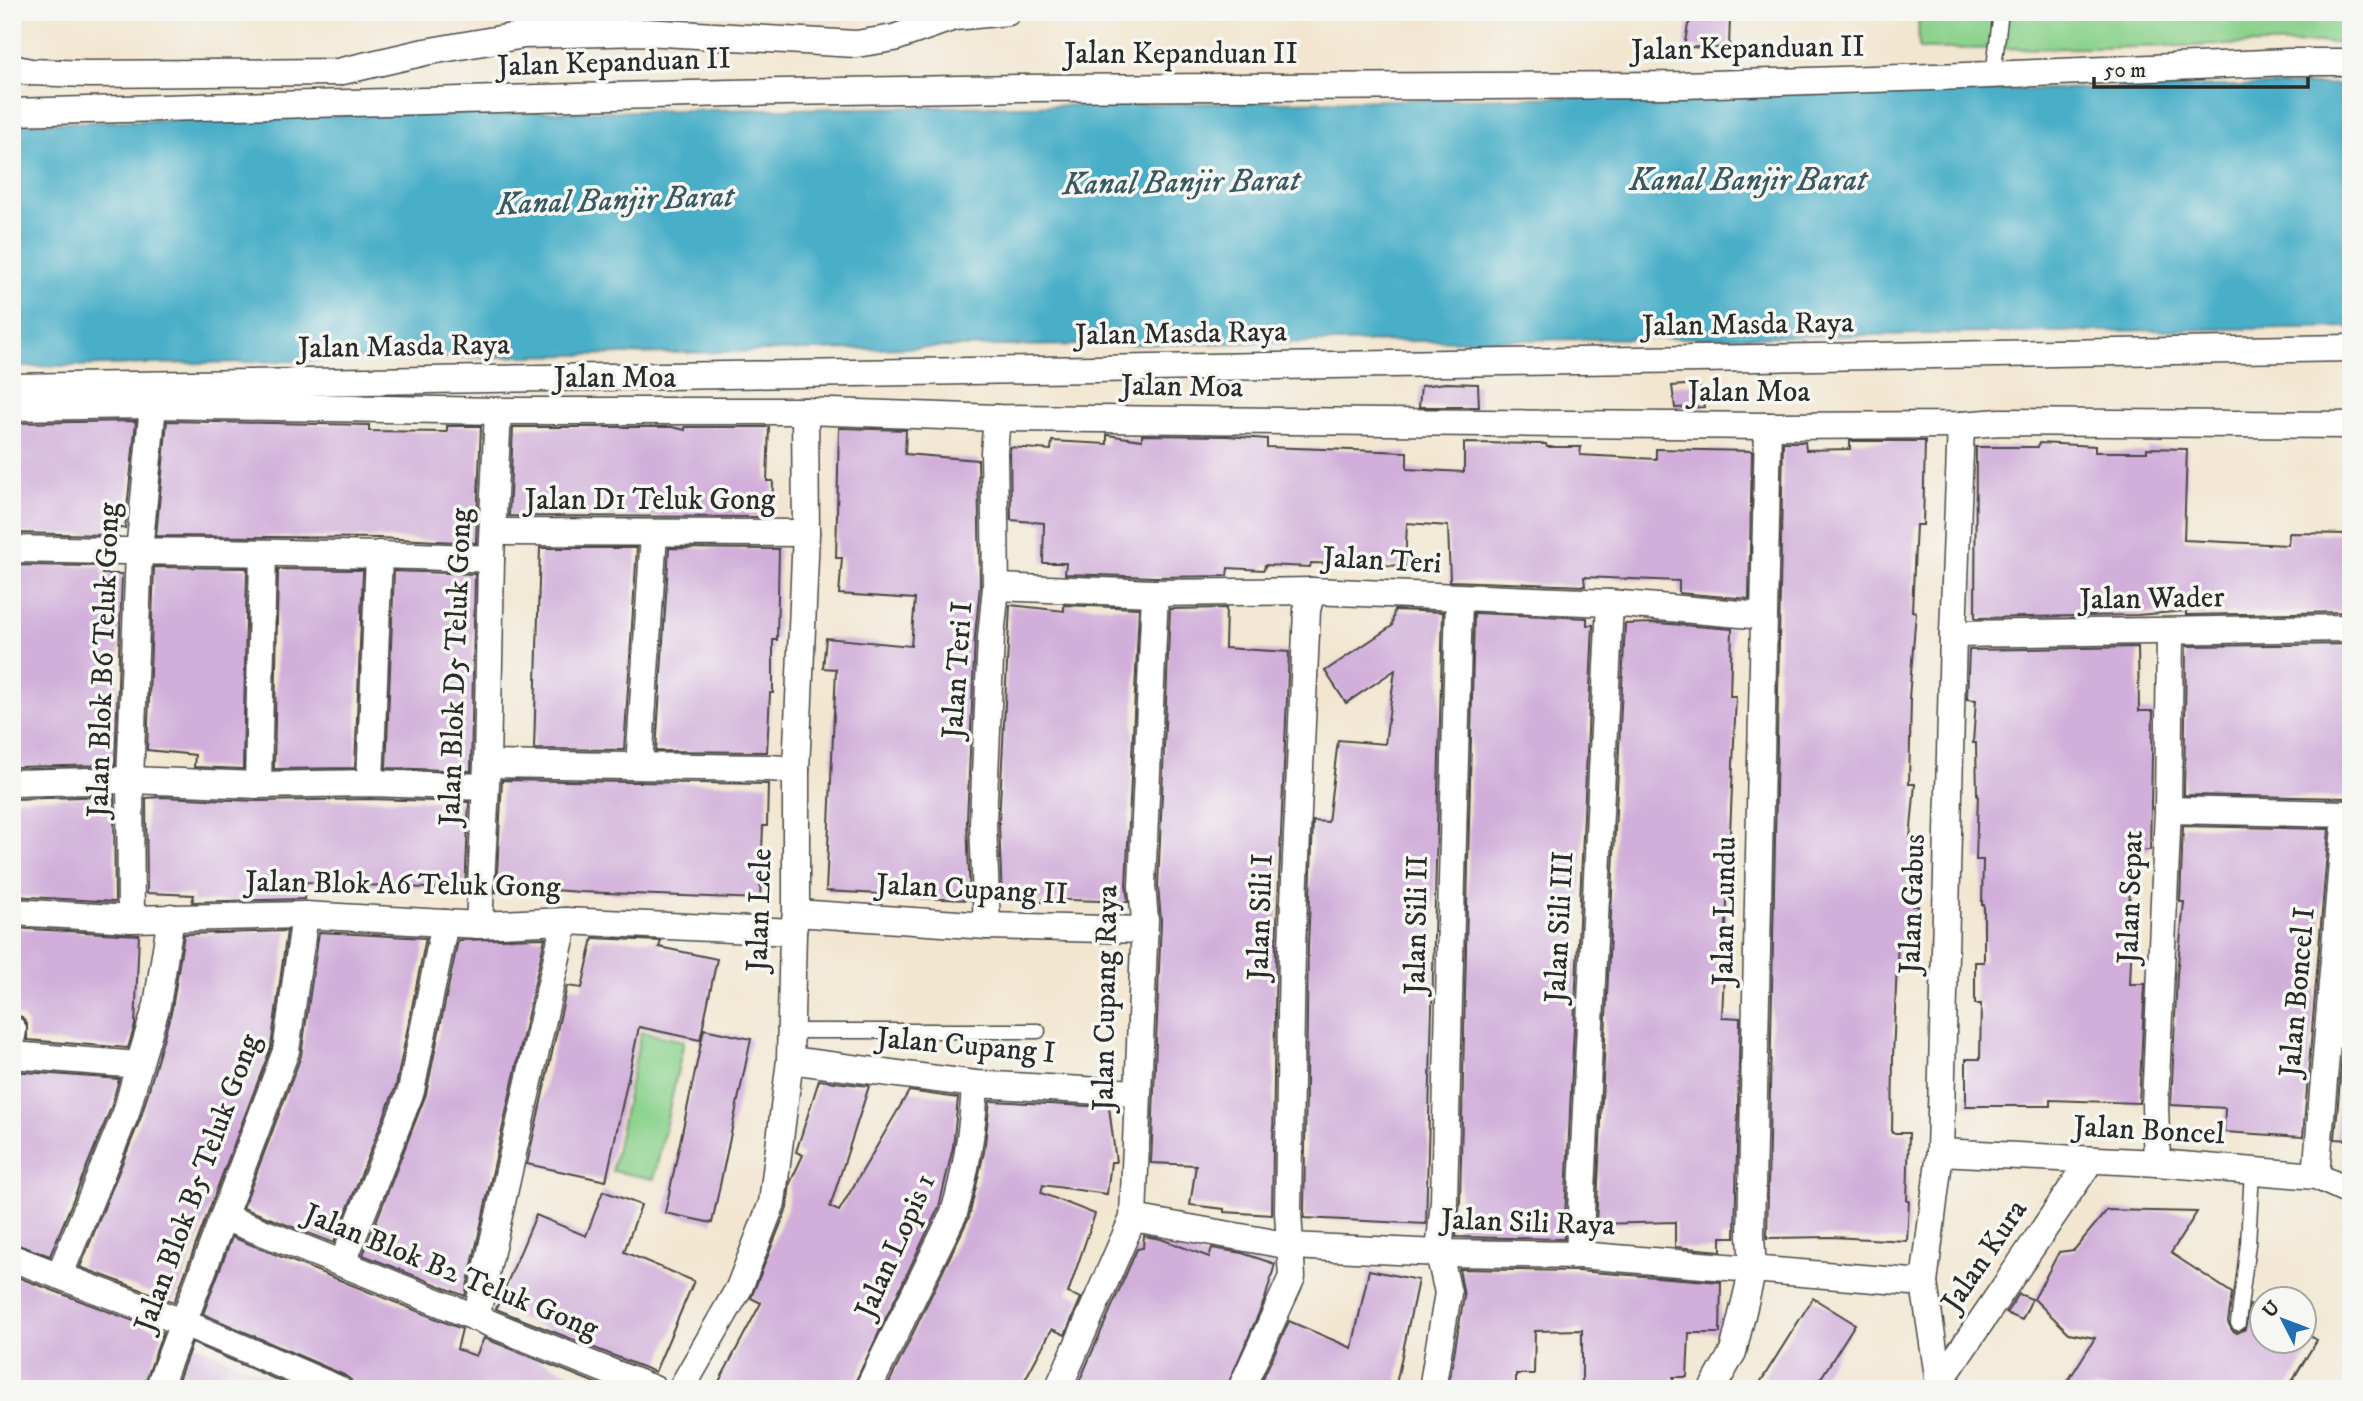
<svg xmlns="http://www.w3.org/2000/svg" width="2363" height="1401" font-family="'IM FELL DW Pica',serif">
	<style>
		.green { fill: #8cd28d; stroke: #5c7e5c; stroke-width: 2 }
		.water { fill: #49afc8; stroke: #3a6d7a; stroke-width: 2 }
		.building { fill: #d1afda }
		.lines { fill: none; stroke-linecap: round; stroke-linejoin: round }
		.lane-casing { stroke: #494744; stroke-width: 17 }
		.street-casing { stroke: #494744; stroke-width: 29 }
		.lane { stroke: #fff; stroke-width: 14 }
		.street { stroke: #fff; stroke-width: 26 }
		.labels { text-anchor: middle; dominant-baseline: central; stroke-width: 7; stroke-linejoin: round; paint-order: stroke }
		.street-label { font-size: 30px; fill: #2b2b2b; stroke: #f6f6f2 }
		.water-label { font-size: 32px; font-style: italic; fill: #365962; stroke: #f6f6f2 }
	</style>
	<rect width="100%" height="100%" fill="#f6f6f2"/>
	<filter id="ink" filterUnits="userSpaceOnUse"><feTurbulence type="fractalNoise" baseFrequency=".0143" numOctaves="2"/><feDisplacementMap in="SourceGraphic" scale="14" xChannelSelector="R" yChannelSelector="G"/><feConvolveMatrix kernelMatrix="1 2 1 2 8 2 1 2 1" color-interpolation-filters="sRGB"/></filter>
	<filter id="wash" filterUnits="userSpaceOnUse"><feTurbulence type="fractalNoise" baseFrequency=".00686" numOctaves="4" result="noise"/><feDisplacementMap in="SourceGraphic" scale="28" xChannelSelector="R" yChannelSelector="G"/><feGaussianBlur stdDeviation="1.57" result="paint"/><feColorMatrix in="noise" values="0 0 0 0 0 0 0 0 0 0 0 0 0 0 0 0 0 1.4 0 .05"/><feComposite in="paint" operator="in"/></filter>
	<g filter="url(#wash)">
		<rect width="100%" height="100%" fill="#f2e6d0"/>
		<!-- green -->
		<g class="green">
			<path d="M1918 12H2351V42L2092 48 1919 49Z"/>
			<path d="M641 1032 684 1041 654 1179 612 1171Z"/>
		</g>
		<!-- water -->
		<path class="water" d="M2351 84V327L1683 338 1001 346 12 367V124L392 114 1102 105Z"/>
		<g id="blocks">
			<!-- building -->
			<g class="building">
				<path d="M1695 16 1730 17 1729 48 1684 47 1688 25Z"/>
				<path d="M1446 383 1478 384 1479 407H1419L1421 386Z"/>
				<path d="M1699 384 1704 407 1675 408 1672 386Z"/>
				<path d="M136 421 125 528 105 529V535L12 533V423Z"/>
				<path d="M167 421 369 425V431L447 432V426H481L476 543 379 538 156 536Z"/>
				<path d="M513 427H672L685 430V427H769L767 481H773L772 517 509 516Z"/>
				<path d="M839 428 906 430 905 454 978 460 980 586 975 636 967 821 970 900 916 898V896L826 891 836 669 823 668 826 638 911 646 915 599 839 594 842 558H836Z"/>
				<path d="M1107 435 1142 440V435L1227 436 1267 439V447L1407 452V469L1464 472V443L1546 444 1547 447H1581L1580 455 1656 459V449L1752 451 1749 599 1679 593V581L1584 577 1585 586 1450 581 1448 526 1407 523 1405 566 1311 563 1310 567 1265 565 1264 570 1228 568 1227 576 1155 577 1065 574 1066 563H1043L1044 523 1011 520 1010 447 1051 450 1052 441 1107 444Z"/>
				<path d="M1850 441H1925L1923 525H1916L1912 611 1916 612 1909 698 1911 699 1909 784H1915L1910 839H1913V906H1918V940H1898L1893 1057 1892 1133H1909L1907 1201H1909L1907 1241 1831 1237 1767 1238 1783 442H1805L1806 450 1850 449Z"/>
				<path d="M2039 443 2095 446V452H2147V448L2187 449 2184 540 2288 545 2289 533 2351 534V612L2186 615V611L2137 615 1975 618 1976 447H2038Z"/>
				<path d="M540 548H637L624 750 534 749Z"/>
				<path d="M669 548 779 549 777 640H773V693H770L767 752 656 751Z"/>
				<path d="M12 565 103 566 102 574H122L115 765 12 767Z"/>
				<path d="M154 567 247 568 243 769 194 767 195 755 147 750Z"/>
				<path d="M278 569 363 570 355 768 274 769Z"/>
				<path d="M394 571 475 574 471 771 386 768Z"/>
				<path d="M1010 605 1064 611V605L1139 608 1126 885 1128 902 1043 899V902L1002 901 999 822Z"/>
				<path d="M1226 608 1225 648 1289 652 1276 946 1272 1215 1224 1212V1209L1190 1205 1196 1165 1151 1163 1161 921 1158 886 1170 609Z"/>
				<path d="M1394 610 1443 612 1426 1224 1304 1218V1212L1308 947 1313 821 1328 822 1338 740 1385 744 1395 670 1346 703 1325 671 1392 626Z"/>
				<path d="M1474 613 1587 618V625H1593L1564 1239 1456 1237 1460 1201Z"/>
				<path d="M1658 623 1732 629 1730 696H1736L1722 1017 1740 1018 1735 1237H1721V1251L1675 1247V1222L1596 1224 1625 624Z"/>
				<path d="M2351 644V798L2184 795 2186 646Z"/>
				<path d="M2138 647 2139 711H2153L2150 850 2131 851 2129 911H2133L2130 984H2145L2139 1103 2050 1100V1106H1966V1059H1980L1981 1004H1975V962H1984V905H1982L1983 860H1976L1978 794H1977L1976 743H1973L1976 700 1967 699 1969 650Z"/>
				<path d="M502 780 768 784 767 826H763L760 899 581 892 510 887V893L496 892Z"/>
				<path d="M114 796 115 902 12 896V799Z"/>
				<path d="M161 797 257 801 370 799 469 802 465 890 306 882 304 899 192 902 194 895 147 893 146 798Z"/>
				<path d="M2183 826 2329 829 2303 1137 2224 1132 2225 1108 2171 1105 2177 974 2184 902H2180Z"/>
				<path d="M12 928 139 935 135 1025 128 1048 27 1040V1024L22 1017 12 1015Z"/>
				<path d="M287 931 271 1047 174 1302 80 1267 141 1117 172 1009 184 934Z"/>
				<path d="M319 932 426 938 396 1086 334 1243 243 1208 301 1056Z"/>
				<path d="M545 938 465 1296 363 1255 426 1094 458 940Z"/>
				<path d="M593 938 661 941 659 947 717 959 700 1040 639 1027 606 1181 527 1164 567 986 582 988Z"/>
				<path d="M2351 947V1140L2335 1139Z"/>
				<path d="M704 1029 751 1039 712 1223 665 1213Z"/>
				<path d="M12 1071 119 1079 111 1108 50 1256 12 1243Z"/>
				<path d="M819 1080 869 1086 830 1207 839 1211 909 1091 958 1098 953 1147 939 1207 852 1389H715L761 1303 751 1298 787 1208 790 1183 803 1155 796 1152Z"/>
				<path d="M990 1101 1109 1107 1116 1162H1111L1107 1194 1043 1185 1041 1193 1095 1214 1068 1293 1081 1298 1065 1335 1052 1329 1020 1389H886L969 1217 984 1152Z"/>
				<path d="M603 1191 641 1205 624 1252 694 1281 655 1372 496 1309 536 1215 586 1236Z"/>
				<path d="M2107 1210 2197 1212 2171 1253 2232 1293 2228 1322 2232 1330 2237 1333 2245 1329 2250 1305 2258 1310 2261 1305 2262 1341H2304V1332L2317 1340 2287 1389H2063L2095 1338 2069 1333 2034 1299 2059 1252 2074 1250Z"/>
				<path d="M1144 1236 1161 1239 1209 1257 1212 1248 1242 1253 1275 1264 1265 1299 1226 1389H1076L1137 1249 1143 1248Z"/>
				<path d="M232 1237 462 1329 457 1349 476 1356 484 1338 610 1389H354L351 1380 344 1375 203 1314Z"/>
				<path d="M1459 1269 1578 1271 1721 1282 1720 1333H1689L1687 1377H1673V1389H1582V1330L1535 1331 1534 1374H1516V1389H1448L1464 1296Z"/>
				<path d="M1369 1270 1418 1280 1395 1389H1258L1289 1321 1352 1348Z"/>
				<path d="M12 1275 163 1332 143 1389H12Z"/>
				<path d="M2019 1294 2032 1299 2022 1320 2006 1313Z"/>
				<path d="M1813 1298 1855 1324 1814 1389H1756Z"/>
				<path d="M192 1343 298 1389H175Z"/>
			</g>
		</g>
	</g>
	<g filter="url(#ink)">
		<use href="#blocks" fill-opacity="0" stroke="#494744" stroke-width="2"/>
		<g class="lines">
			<defs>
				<g id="lane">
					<path d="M1993 75 2001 12"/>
					<path d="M790 1031H1038"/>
					<path d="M2238 1323 2248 1244 2252 1170"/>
				</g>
				<g id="street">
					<path d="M12 68 30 72 89 74 338 72 425 52 524 35 645 32 856 44 894 38 954 17 1008 12"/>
					<path d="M12 112 730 93 1019 88 1682 85 1965 76 2288 62H2351"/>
					<path d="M12 387 2351 348"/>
					<path d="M12 407 153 405 498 411H805L997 418 1768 426 1961 425 2000 422 2351 425"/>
					<path d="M493 532 806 533"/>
					<path d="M12 549C172 553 331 551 491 559"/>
					<path d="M996 587 1155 593 1312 591 1610 603 1764 616"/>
					<path d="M1953 634 2351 628"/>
					<path d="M487 764 770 768 796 770"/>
					<path d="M639 766 654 533"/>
					<path d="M12 783 130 780 258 785 370 783 485 787"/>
					<path d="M370 783 379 554"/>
					<path d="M258 785 263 554"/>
					<path d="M2168 810 2351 814"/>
					<path d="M12 912 131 919 305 915 479 925 565 921 793 932"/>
					<path d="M796 913 987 926 1144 930"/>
					<path d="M131 919 130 780 139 552 153 405"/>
					<path d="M479 925 487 764 491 559 498 411"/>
					<path d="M987 926 983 822 991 637 996 587 994 452 997 418"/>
					<path d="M12 1036 13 1030"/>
					<path d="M12 1055 139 1065 126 1113 60 1274"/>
					<path d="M790 1060 975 1084 1137 1093"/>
					<path d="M139 1065 157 1005 171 917"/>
					<path d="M1940 1152 2157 1163 2316 1176 2351 1192"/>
					<path d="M2157 1163 2155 1105 2168 810 2170 633"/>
					<path d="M2316 1176 2346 814"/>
					<path d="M223 1217C368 1272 510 1333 654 1389"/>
					<path d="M1133 1218 1291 1246 1439 1253 1579 1255 1924 1283"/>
					<path d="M1579 1255 1610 603"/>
					<path d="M12 1258 182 1322 338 1389"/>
					<path d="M343 1262 411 1091 445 923"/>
					<path d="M476 1318 565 921"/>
					<path d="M1939 1383 1924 1283 1940 1152 1953 634 1961 425"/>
					<path d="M158 1389 286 1051 305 915"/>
					<path d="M681 1389 739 1288 772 1203 790 1060 793 932 796 913V770L806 533 805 411"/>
					<path d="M868 1389 954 1213C966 1172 973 1128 975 1084"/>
					<path d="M1058 1389 1133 1218 1145 920 1142 886 1155 593"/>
					<path d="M1241 1389 1292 1277 1288 1212 1292 947 1307 610 1312 591"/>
					<path d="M1432 1389 1448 1293 1439 1253 1444 1201 1459 598"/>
					<path d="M1712 1389 1733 1352 1753 1269 1751 1236 1768 426"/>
					<path d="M1935 1389 2091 1160"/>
				</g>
			</defs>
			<!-- lane casing -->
			<use href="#lane" class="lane-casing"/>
			<!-- street casing -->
			<use href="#street" class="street-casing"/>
			<!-- lane -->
			<use href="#lane" class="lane"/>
			<!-- street -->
			<use href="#street" class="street"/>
		</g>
	</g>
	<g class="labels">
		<!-- street labels -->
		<g class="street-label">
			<text transform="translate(1748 49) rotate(-1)">Jalan Kepanduan II</text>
			<text x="1181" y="54">Jalan Kepanduan II</text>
			<text transform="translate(614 63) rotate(-2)">Jalan Kepanduan II</text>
			<text transform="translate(1748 325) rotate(-1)">Jalan Masda Raya</text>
			<text transform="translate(1181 334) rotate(-1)">Jalan Masda Raya</text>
			<text transform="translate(404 347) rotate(-1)">Jalan Masda Raya</text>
			<text x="615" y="378">Jalan Moa</text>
			<text transform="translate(1182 387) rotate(1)">Jalan Moa</text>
			<text x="1749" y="392">Jalan Moa</text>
			<text x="650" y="500">Jalan D1 Teluk Gong</text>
			<text transform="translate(1382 561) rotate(3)">Jalan Teri</text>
			<text transform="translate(2152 599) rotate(-1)">Jalan Wader</text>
			<text transform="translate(104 660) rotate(-88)">Jalan Blok B6 Teluk Gong</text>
			<text transform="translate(456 667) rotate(-88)">Jalan Blok D5 Teluk Gong</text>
			<text transform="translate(958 670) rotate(-86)">Jalan Teri I</text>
			<text transform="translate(403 885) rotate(1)">Jalan Blok A6 Teluk Gong</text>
			<text transform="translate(972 890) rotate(3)">Jalan Cupang II</text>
			<text transform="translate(2131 897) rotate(-88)">Jalan Sepat</text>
			<text transform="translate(1913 904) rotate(-88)">Jalan Gabus</text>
			<text transform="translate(760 910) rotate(-88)">Jalan Lele</text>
			<text transform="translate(1725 911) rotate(-89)">Jalan Lundu</text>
			<text transform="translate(1261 917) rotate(-88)">Jalan Sili I</text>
			<text transform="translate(1417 925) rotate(-89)">Jalan Sili II</text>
			<text transform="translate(1560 927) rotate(-87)">Jalan Sili III</text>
			<text transform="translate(2298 992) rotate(-85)">Jalan Boncel I</text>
			<text transform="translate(1106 998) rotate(-89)">Jalan Cupang Raya</text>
			<text transform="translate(966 1046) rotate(5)">Jalan Cupang I</text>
			<text transform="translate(2149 1131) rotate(3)">Jalan Boncel</text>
			<text transform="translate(198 1183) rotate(-70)">Jalan Blok B5 Teluk Gong</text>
			<text transform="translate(1528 1223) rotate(2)">Jalan Sili Raya</text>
			<text transform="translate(896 1246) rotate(-66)">Jalan Lopis 1</text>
			<text transform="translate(1985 1256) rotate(-56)">Jalan Kura</text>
			<text transform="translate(451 1272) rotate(22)">Jalan Blok B2 Teluk Gong</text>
		</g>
		<!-- water labels -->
		<g class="water-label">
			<text x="1748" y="181">Kanal Banjir Barat</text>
			<text transform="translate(1181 183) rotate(-1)">Kanal Banjir Barat</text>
			<text transform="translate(615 201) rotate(-2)">Kanal Banjir Barat</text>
		</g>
	</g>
	<!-- margin -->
	<rect width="2363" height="1401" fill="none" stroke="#f6f6f2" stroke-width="42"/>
	<!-- north arrow -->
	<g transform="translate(2283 1320) rotate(312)"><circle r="33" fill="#f6f6f2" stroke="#a5a5a2" stroke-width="2"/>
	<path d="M0-5L12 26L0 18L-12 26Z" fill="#1f6fb2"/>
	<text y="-10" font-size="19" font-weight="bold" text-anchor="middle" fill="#2b2b2b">U</text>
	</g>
	<!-- scale -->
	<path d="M2094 77v10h214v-10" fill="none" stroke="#2b2b2b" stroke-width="3.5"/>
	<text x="2104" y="77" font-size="21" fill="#2b2b2b" stroke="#f6f6f2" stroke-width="5" paint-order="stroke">50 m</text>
</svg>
